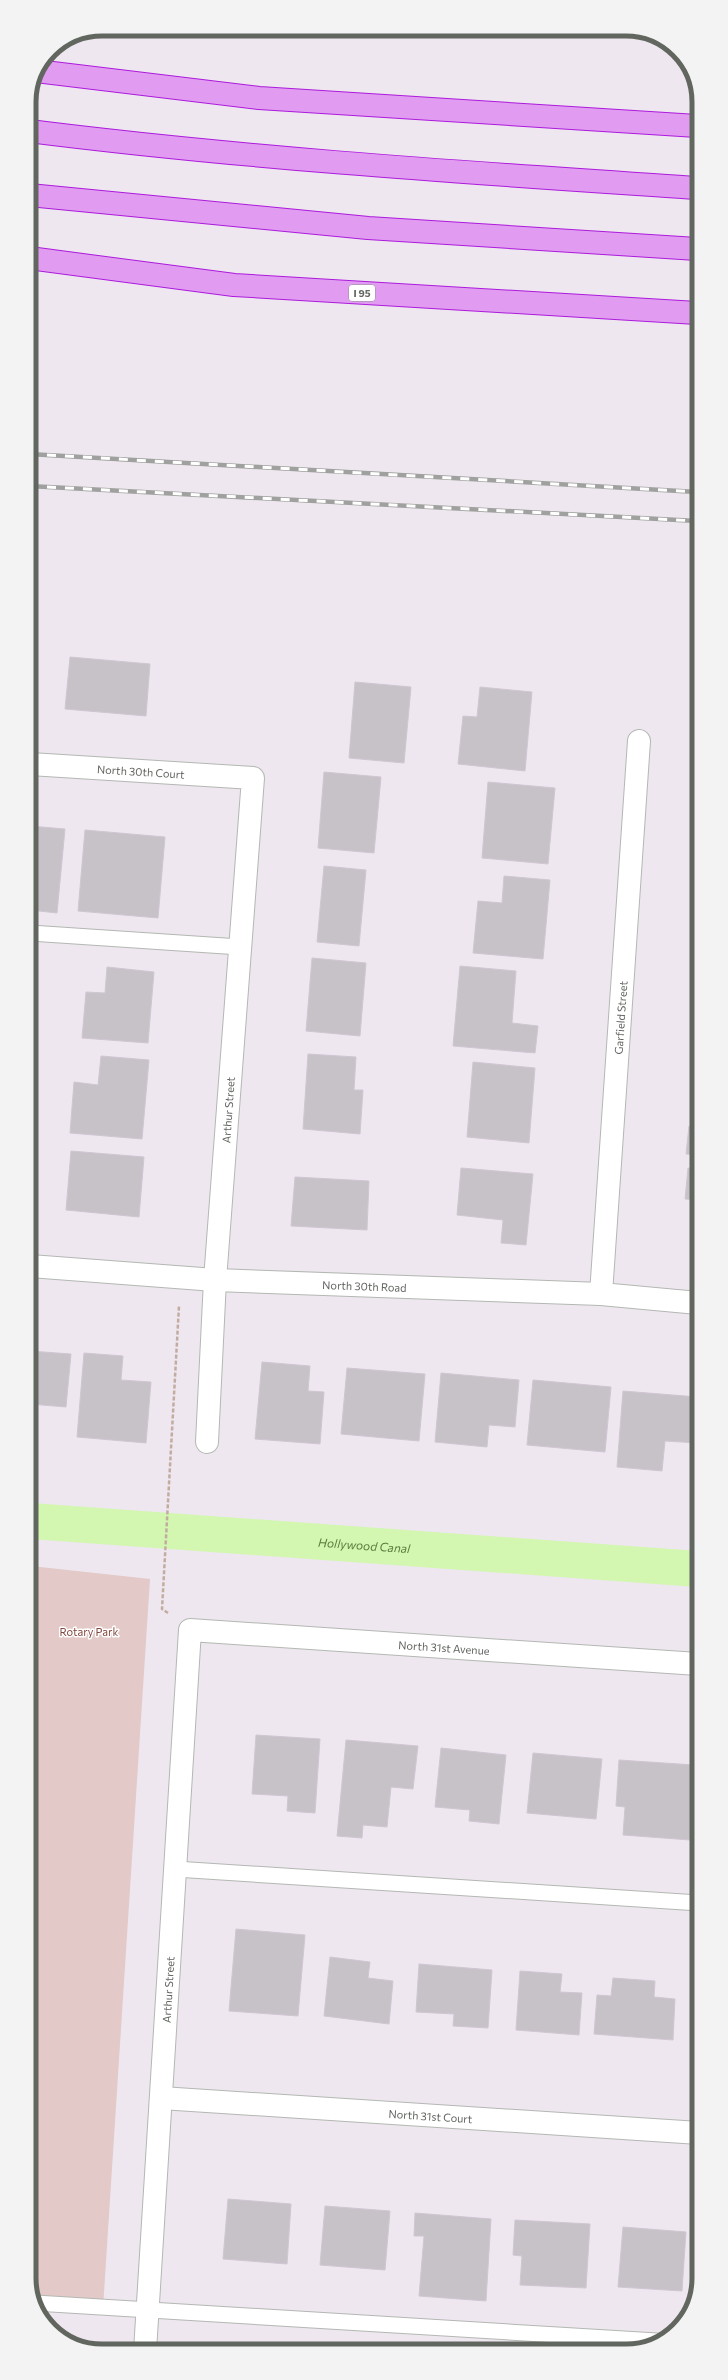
<svg xmlns="http://www.w3.org/2000/svg" width="728" height="2380" font-family="Commissioner,sans-serif">
	<style>
		.green { fill: #e3c9c7 }
		.lines { fill: none; stroke-linecap: round; stroke-linejoin: round }
		.canal { stroke: #d3f6b1; stroke-width: 36 }
		.building { fill: #c7c2c8; stroke: #d0c6d3 }
		.lane-casing { stroke: #b3b8b2; stroke-width: 17 }
		.street-casing { stroke: #b3b8b2; stroke-width: 24 }
		.highway-casing { stroke: #ac1adc; stroke-width: 24 }
		.path { stroke: #c2aca0; stroke-width: 2.5; stroke-dasharray: 4 2; stroke-linecap: butt }
		.lane { stroke: #fff; stroke-width: 15 }
		.street { stroke: #fff; stroke-width: 22 }
		.highway { stroke: #e19cf1; stroke-width: 22 }
		.rail-casing { stroke: #9fa19e; stroke-width: 4.5 }
		.rail { stroke: #fff; stroke-width: 3; stroke-dasharray: 9; stroke-linecap: butt }
		.labels { text-anchor: middle; dominant-baseline: central; stroke-width: 3; stroke-linejoin: round; paint-order: stroke }
		.shield { fill: #fff; stroke: #90948f; stroke-width: 1 }
		.shield-label { font-size: 10px; font-weight: bold; fill: #61665f }
		.street-label { font-size: 11px; fill: #61665f; stroke: #fff }
		.park-label { font-size: 11px; fill: #834840; stroke: #fff }
		.water-label { font-size: 12px; font-style: italic; fill: #587d3d; stroke: #fff }
		.rim { fill: none; stroke: #61665f; stroke-width: 5 }
	</style>
	<rect width="100%" height="100%" fill="#eee7ef"/>
	<!-- green -->
	<path class="green" d="M31 1566 150 1579 103 2308 31 2297Z"/>
	<g class="lines">
		<!-- canal -->
		<path class="canal" id="s1" d="M31 1521 698 1569"/>
	</g>
	<!-- building -->
	<g class="building">
		<path d="M30 655 35 656 30 709Z"/>
		<path d="M70 657 150 664 146 716 65 709Z"/>
		<path d="M355 682 411 687 404 763 349 758Z"/>
		<path d="M480 687 532 692 525 771 458 764 463 716 477 717Z"/>
		<path d="M324 772 381 777 374 853 318 848Z"/>
		<path d="M488 782 555 788 548 864 482 858Z"/>
		<path d="M30 826 65 829 57 913 30 910Z"/>
		<path d="M85 830 165 837 158 918 78 911Z"/>
		<path d="M324 866 366 870 359 946 317 942Z"/>
		<path d="M504 876 550 880 543 959 473 953 478 901 502 903Z"/>
		<path d="M312 958 366 963 360 1036 306 1031Z"/>
		<path d="M460 966 516 971 512 1023 538 1026 535 1053 453 1046Z"/>
		<path d="M107 967 154 972 148 1043 82 1038 86 992 105 993Z"/>
		<path d="M698 1005V1064H692Z"/>
		<path d="M308 1054 356 1057 354 1090H363L360 1134 303 1129Z"/>
		<path d="M101 1056 149 1060 142 1139 70 1133 74 1082 98 1085Z"/>
		<path d="M473 1062 535 1068 529 1143 467 1137Z"/>
		<path d="M689 1126H698V1155L686 1154Z"/>
		<path d="M71 1151 144 1157 139 1217 66 1210Z"/>
		<path d="M461 1168 533 1174 526 1245 501 1243 503 1220 457 1215Z"/>
		<path d="M688 1168 698 1169V1200L685 1199Z"/>
		<path d="M295 1177 369 1181 367 1230 291 1226Z"/>
		<path d="M698 1228V1253H695Z"/>
		<path d="M30 1351 71 1354 66 1407 30 1404Z"/>
		<path d="M84 1353 123 1356 121 1380 151 1382 146 1443 77 1437Z"/>
		<path d="M262 1362 310 1366 308 1391 324 1392 320 1444 255 1439Z"/>
		<path d="M347 1368 425 1374 419 1441 341 1434Z"/>
		<path d="M441 1373 519 1380 515 1427 489 1425 487 1447 435 1442Z"/>
		<path d="M533 1380 611 1387 605 1452 527 1445Z"/>
		<path d="M623 1391 698 1397V1443L665 1441 662 1471 617 1467Z"/>
		<path d="M256 1735 320 1739 315 1813 287 1811 288 1796 252 1794Z"/>
		<path d="M346 1740 418 1746 413 1789 391 1787 387 1827 363 1825 362 1838 337 1836Z"/>
		<path d="M441 1748 506 1755 499 1824 469 1821 470 1810 435 1807Z"/>
		<path d="M533 1753 602 1759 596 1819 527 1813Z"/>
		<path d="M619 1760 694 1765 690 1840 623 1835 625 1807 616 1806Z"/>
		<path d="M236 1929 305 1935 298 2016 229 2011Z"/>
		<path d="M330 1957 370 1962 368 1978 393 1981 389 2024 324 2016Z"/>
		<path d="M419 1964 492 1970 488 2028 453 2026 454 2014 416 2012Z"/>
		<path d="M520 1971 562 1974 560 1992 582 1993 579 2035 516 2030Z"/>
		<path d="M613 1978 655 1981 654 1997 675 1999 673 2040 594 2034 597 1995 611 1996Z"/>
		<path d="M31 2166H34L31 2208Z"/>
		<path d="M228 2199 291 2204 287 2264 223 2259Z"/>
		<path d="M325 2206 390 2211 385 2270 320 2265Z"/>
		<path d="M415 2213 491 2219 486 2301 419 2296 424 2236H414Z"/>
		<path d="M515 2220 590 2224 586 2288 520 2285 522 2256 513 2255Z"/>
		<path d="M623 2227 686 2232 682 2291 618 2287Z"/>
	</g>
	<g class="lines">
		<defs>
			<g id="lane">
				<path d="M30 933 240 947"/>
				<path d="M175 1869 699 1903"/>
				<path d="M35 2303 657 2341"/>
			</g>
			<g id="street">
				<path id="s2" d="M30 764 253 778 215 1280 207 1442"/>
				<path id="s3" d="M30 1266 215 1280 601 1294 698 1303"/>
				<path id="s4" d="M601 1294 639 741"/>
				<path id="s5" d="M161 2098 699 2133"/>
				<path id="s6" d="M145 2351 190 1630 698 1664"/>
			</g>
			<g id="highway">
				<path d="M36 71 259 98 697 126"/>
				<path d="M29 131C251 159 474 173 697 188"/>
				<path d="M29 195 368 228 697 249"/>
				<path d="M29 258 234 285 697 313"/>
			</g>
		</defs>
		<!-- lane casing -->
		<use href="#lane" class="lane-casing"/>
		<!-- street casing -->
		<use href="#street" class="street-casing"/>
		<!-- highway casing -->
		<use href="#highway" class="highway-casing"/>
		<!-- path -->
		<path class="path" d="M168 1613 162 1609 179 1306"/>
		<!-- lane -->
		<use href="#lane" class="lane"/>
		<!-- street -->
		<use href="#street" class="street"/>
		<!-- highway -->
		<use href="#highway" class="highway"/>
		<defs>
			<g id="rail">
				<path d="M29 454 697 492"/>
				<path d="M29 486 697 521"/>
			</g>
		</defs>
		<!-- rail casing -->
		<use href="#rail" class="rail-casing"/>
		<!-- rail -->
		<use href="#rail" class="rail"/>
	</g>
	<g class="labels">
		<!-- shield labels -->
		<rect class="shield" x="349" y="285" width="26" height="16" rx="3"/>
		<g class="shield-label">
			<text x="362" y="293">I 95</text>
		</g>
		<!-- street labels -->
		<g class="street-label">
			<text stroke="none"><textPath href="#s2" startOffset="111">North 30th Court</textPath></text>
			<text stroke="none"><textPath href="#s4" startOffset="277">Garfield Street</textPath></text>
			<text transform="translate(228 1110) rotate(-86)">Arthur Street</text>
			<text stroke="none"><textPath href="#s3" startOffset="335">North 30th Road</textPath></text>
			<text stroke="none"><textPath href="#s6" startOffset="977">North 31st Avenue</textPath></text>
			<text stroke="none"><textPath href="#s6" startOffset="362">Arthur Street</textPath></text>
			<text stroke="none"><textPath href="#s5" startOffset="270">North 31st Court</textPath></text>
		</g>
		<!-- park labels -->
		<g class="park-label">
			<text x="89" y="1631">Rotary Park</text>
		</g>
		<!-- water labels -->
		<g class="water-label">
			<text stroke="none"><textPath href="#s1" startOffset="334">Hollywood Canal</textPath></text>
		</g>
	</g>
	<!-- crop -->
	<path d="M0 0H728V2380H0ZM102 36H626A66 66 0 0 1 692 102V2278A66 66 0 0 1 626 2344H102A66 66 0 0 1 36 2278V102A66 66 0 0 1 102 36Z" fill="#f2f3f2" fill-rule="evenodd"/>
	<path class="rim" d="M102 36H626A66 66 0 0 1 692 102V2278A66 66 0 0 1 626 2344H102A66 66 0 0 1 36 2278V102A66 66 0 0 1 102 36Z"/>
</svg>
